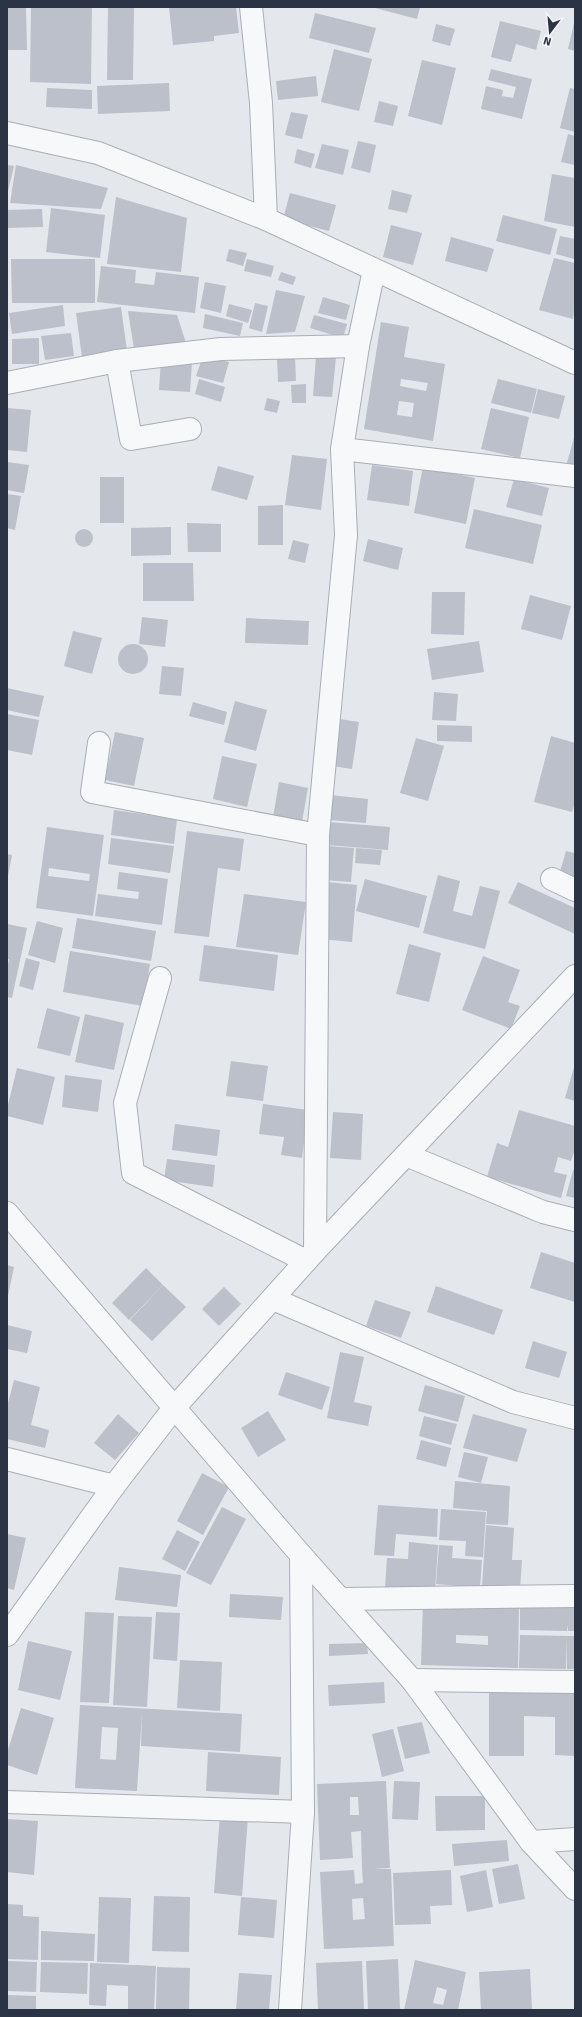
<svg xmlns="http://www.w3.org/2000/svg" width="582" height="2017" font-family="Signika,sans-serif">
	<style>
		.building { fill: #bbc0ca; fill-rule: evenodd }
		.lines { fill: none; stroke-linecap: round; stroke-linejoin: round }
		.minor-casing { stroke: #a9aeb7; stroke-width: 24 }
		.minor { stroke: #f7f8fa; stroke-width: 22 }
	</style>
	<rect width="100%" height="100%" fill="#e4e7ec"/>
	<!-- building -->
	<g class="building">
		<path d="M7 7H26L27 50H7Z"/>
		<path d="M31 7H92L91 84 30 82Z"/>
		<path d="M108 7H134L133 80H107Z"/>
		<path d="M169 7H236L239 33 214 36V41L173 45Z"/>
		<path d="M371 7H420L417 19Z"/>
		<path d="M315 13 376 28 369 53 309 38Z"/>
		<path d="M500 21 541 31 536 50 516 44 511 62 491 57Z"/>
		<path d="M574 23H575V51L568 49Z"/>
		<path d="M436 24 455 29 450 46 432 41Z"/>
		<path d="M334 49 372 59 359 111 321 102Z"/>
		<path d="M422 60 456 68 442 125 408 116Z"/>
		<path d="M491 69 532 79 522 119 481 109 486 86 503 90 502 96 513 98 516 87 488 80Z"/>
		<path d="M316 76 318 96 278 100 276 81Z"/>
		<path d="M169 83 170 111 98 114 97 86Z"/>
		<path d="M47 88 92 90V109L46 107Z"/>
		<path d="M570 88 575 89V132L560 128Z"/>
		<path d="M379 101 398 106 393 126 374 122Z"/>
		<path d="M291 112 308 115 302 139 285 135Z"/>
		<path d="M568 134 575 136V165L561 162Z"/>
		<path d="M358 141 376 145 370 173 351 168Z"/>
		<path d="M322 144 349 150 343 175 315 168Z"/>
		<path d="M297 149 315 154 311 168 294 163Z"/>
		<path d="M7 165 14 166 8 191H7Z"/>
		<path d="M16 165 108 188 101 209 10 203Z"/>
		<path d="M552 174 575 178V227L544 221Z"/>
		<path d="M392 190 412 195 407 213 388 209Z"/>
		<path d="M290 193 336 205 329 231 283 219Z"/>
		<path d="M116 197 187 218 181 272 107 264Z"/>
		<path d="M51 208 105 215 100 258 46 252Z"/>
		<path d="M42 209 43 227 7 228V210Z"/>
		<path d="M503 215 557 229 550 255 496 241Z"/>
		<path d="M391 225 422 233 413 265 383 257Z"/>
		<path d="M560 236 575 239 574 259 556 254Z"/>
		<path d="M451 237 494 249 487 272 445 261Z"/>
		<path d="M229 249 247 253 243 266 226 261Z"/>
		<path d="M554 258 575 263V302L573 319 539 310Z"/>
		<path d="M11 259H95V303H12Z"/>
		<path d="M247 259 274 266 271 277 244 271Z"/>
		<path d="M101 266 136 270 135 283 154 285 156 272 199 277 195 313 97 302Z"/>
		<path d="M281 272 296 277 293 285 278 280Z"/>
		<path d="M205 282 226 286 221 313 200 308Z"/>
		<path d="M276 290 305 296 295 332 266 334Z"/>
		<path d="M323 297 350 305 346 320 318 313Z"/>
		<path d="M255 303 268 306 262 332 249 328Z"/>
		<path d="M229 304 252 310 248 323 226 316Z"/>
		<path d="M63 305 65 326 12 334 9 313Z"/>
		<path d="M121 307 127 351 82 357 76 313Z"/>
		<path d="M128 311 177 315 186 343 134 349Z"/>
		<path d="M205 314 243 323 240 336 203 328Z"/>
		<path d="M314 315 347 324 343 338 310 328Z"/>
		<path d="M381 322 409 327 404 357 445 364 433 441 364 429ZM401 379 428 383 426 391 400 386ZM399 401 414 403 412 417 397 415Z"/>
		<path d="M71 333 74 356 45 360 41 336Z"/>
		<path d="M39 338V364H12V339Z"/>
		<path d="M295 355 296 381 278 382 277 356Z"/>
		<path d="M203 356 229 362 223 383 196 376Z"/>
		<path d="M316 356 336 357 332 397 313 396Z"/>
		<path d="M161 359 192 361 190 392 159 390Z"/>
		<path d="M199 379 225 387 221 402 195 394Z"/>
		<path d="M498 379 537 389 531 413 491 403Z"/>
		<path d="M306 384V403H292L291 385Z"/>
		<path d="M538 389 565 396 559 419 532 413Z"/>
		<path d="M267 398 280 401 277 413 264 410Z"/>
		<path d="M7 408 31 410 27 452 7 450Z"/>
		<path d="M491 408 529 417 520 458 481 449Z"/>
		<path d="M575 434V469L566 466Z"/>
		<path d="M292 455 327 459 321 510 285 505Z"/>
		<path d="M7 462 29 465 24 493 7 490Z"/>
		<path d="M372 465 413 471 409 506 367 500Z"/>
		<path d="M218 466 254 476 247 500 211 490Z"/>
		<path d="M423 467 475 478 466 524 414 513Z"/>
		<rect x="100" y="477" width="24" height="46"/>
		<path d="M514 479 549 488 542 516 506 507Z"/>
		<path d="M7 494 21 496 15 530 7 528Z"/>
		<path d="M283 505V545H258V506Z"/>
		<path d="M474 509 542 525 533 564 465 548Z"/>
		<path d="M187 523 221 524V552H188Z"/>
		<path d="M171 527V555L131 556V528Z"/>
		<circle cx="84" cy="538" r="9"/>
		<path d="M368 539 403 548 398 570 363 561Z"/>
		<path d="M293 540 309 544 305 563 288 559Z"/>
		<path d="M143 563H193L194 601H143Z"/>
		<path d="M432 592H465L464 635 431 634Z"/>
		<path d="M530 595 571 606 562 640 521 629Z"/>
		<path d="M142 617 168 620 165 647 139 644Z"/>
		<path d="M246 618 309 621 308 645 245 643Z"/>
		<path d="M73 631 102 638 92 674 64 666Z"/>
		<path d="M479 641 484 672 432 680 427 649Z"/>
		<circle cx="133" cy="659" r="15"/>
		<path d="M162 666 184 668 181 696 159 694Z"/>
		<path d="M7 688 44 696 39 717 7 710Z"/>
		<path d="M434 692 458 694 456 721 432 720Z"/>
		<path d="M235 701 267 710 256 751 224 742Z"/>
		<path d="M193 702 227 712 224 725 189 716Z"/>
		<path d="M7 714 39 720 32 755 7 750Z"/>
		<path d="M333 718 359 722 352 769 326 765Z"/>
		<path d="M437 725 472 726V742L437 741Z"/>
		<path d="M115 732 144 738 134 786 105 780Z"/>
		<path d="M551 736 575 743V803L572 812 534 802Z"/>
		<path d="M416 738 444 746 428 801 400 793Z"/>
		<path d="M222 756 257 764 247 807 213 799Z"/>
		<path d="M279 782 308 788 302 822 273 817Z"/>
		<path d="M330 795 368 799 366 823 328 820Z"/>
		<path d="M114 810 177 819 174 844 111 835Z"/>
		<path d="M329 822 390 827 388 850 327 845Z"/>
		<path d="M47 827 104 835 93 916 36 908ZM49 868 90 874 89 881 48 876Z"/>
		<path d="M187 831 244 839 240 871 218 868 209 937 174 933Z"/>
		<path d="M111 838 174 846 170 873 108 864Z"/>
		<path d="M328 846 354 848 351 882 325 880Z"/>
		<path d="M356 848 382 850 380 865 355 863Z"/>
		<path d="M566 851 575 853V879L559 875Z"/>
		<path d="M7 854 12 855 8 876H7Z"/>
		<path d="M119 872 168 879 162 925 95 916 98 894 138 899 139 892 117 889Z"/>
		<path d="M438 875 460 881 453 911 472 916 480 886 500 891 485 949 423 933Z"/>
		<path d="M365 879 427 896 419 928 356 911Z"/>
		<path d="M326 882 357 885 352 942 321 939Z"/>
		<path d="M518 882 575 908V934L508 903Z"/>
		<path d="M244 894 306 902 298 955 236 947Z"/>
		<path d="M77 918 156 931 151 961 72 948Z"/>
		<path d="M37 921 63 928 55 963 28 955Z"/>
		<path d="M7 924 27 928 12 998 7 997V971L9 959H7Z"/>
		<path d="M409 944 441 953 429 1002 396 994Z"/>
		<path d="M204 945 278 955 274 991 199 981Z"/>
		<path d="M70 951 150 964 143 1006 63 992Z"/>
		<path d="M483 956 520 970 508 1002 520 1006 511 1029 462 1010Z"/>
		<path d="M26 958 40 962 33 990 19 986Z"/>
		<path d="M47 1008 80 1017 70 1056 37 1048Z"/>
		<path d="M85 1014 124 1023 114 1070 75 1062Z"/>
		<path d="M231 1061 268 1066 263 1101 226 1096Z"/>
		<path d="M575 1064V1101L565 1098Z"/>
		<path d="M17 1068 55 1077 43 1125 7 1116V1109Z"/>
		<path d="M65 1075 102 1080 98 1112 62 1107Z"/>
		<path d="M263 1104 308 1110 302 1158 281 1155 284 1137 259 1134Z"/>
		<path d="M519 1110 575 1126V1149L571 1161 558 1157 554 1172 567 1175 561 1198 487 1177 497 1143 508 1147Z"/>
		<path d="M333 1112 363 1114 361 1160 330 1158Z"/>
		<path d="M175 1124 220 1130 217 1156 172 1150Z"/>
		<path d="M167 1159 215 1165 213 1187 164 1180Z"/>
		<path d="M573 1170H575V1198L566 1196Z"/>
		<path d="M541 1252 575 1263V1302L530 1288Z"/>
		<path d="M7 1265 14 1267 8 1296H7Z"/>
		<path d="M146 1268 163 1285 129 1320 112 1303Z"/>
		<path d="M163 1285 186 1307 152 1341 130 1320Z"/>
		<path d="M436 1286 503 1310 494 1335 427 1312Z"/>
		<path d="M224 1287 241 1304 219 1326 202 1309Z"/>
		<path d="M375 1300 411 1312 401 1338 366 1326Z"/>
		<path d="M7 1325 32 1331 27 1353 7 1349Z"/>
		<path d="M533 1341 567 1352 559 1378 525 1368Z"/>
		<path d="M340 1352 364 1357 354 1402 372 1406 368 1426 327 1418Z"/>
		<path d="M286 1372 330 1387 322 1410 278 1395Z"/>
		<path d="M14 1380 40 1387 31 1425 49 1430 45 1448 7 1439V1407Z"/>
		<path d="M425 1385 465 1396 458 1422 418 1411Z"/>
		<path d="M268 1411 286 1440 258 1457 241 1428Z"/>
		<path d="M118 1414 139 1433 115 1460 94 1443Z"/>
		<path d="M473 1414 527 1429 517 1462 463 1448Z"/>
		<path d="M424 1416 457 1424 451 1445 419 1436Z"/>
		<path d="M421 1440 451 1448 446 1467 416 1459Z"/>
		<path d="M464 1452 488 1457 481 1483 458 1477Z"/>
		<path d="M202 1473 229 1487 203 1535 177 1521Z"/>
		<path d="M455 1481 510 1486 508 1525 486 1524 487 1511 453 1508Z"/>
		<path d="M378 1505 438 1509 437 1537 396 1534 394 1556 374 1555Z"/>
		<path d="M222 1507 246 1519 211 1585 186 1573Z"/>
		<path d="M441 1509 486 1512 483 1557 465 1556 466 1541 439 1540Z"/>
		<path d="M486 1525 514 1528 512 1560H522L520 1589 482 1586Z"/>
		<path d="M177 1530 200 1542 185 1571 162 1559Z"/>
		<path d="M7 1534 26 1538 14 1590 7 1588Z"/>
		<path d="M409 1542 438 1545 435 1592 385 1588 387 1558 408 1559Z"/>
		<path d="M439 1545 453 1546 452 1558 482 1560 480 1588 436 1584Z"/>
		<path d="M119 1567 181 1575 177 1607 115 1600Z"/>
		<path d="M230 1594 283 1597 281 1620 229 1617Z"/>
		<path d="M423 1601 519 1603 518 1668 421 1665ZM456 1635 488 1636V1645L456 1643Z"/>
		<path d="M520 1606 575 1607V1631H568V1624L567 1631 520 1630Z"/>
		<path d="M85 1612 114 1613 109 1703 80 1702Z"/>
		<path d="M156 1612 180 1613 177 1661 153 1659Z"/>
		<path d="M118 1616 152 1617 147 1707 113 1705Z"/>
		<path d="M520 1635 567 1636 566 1669 519 1668Z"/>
		<rect x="567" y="1636" width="8" height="33"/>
		<path d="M28 1641 72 1651 60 1700 18 1690Z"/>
		<path d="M367 1643 368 1654 329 1656V1644Z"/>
		<path d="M180 1660 222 1662 220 1711 177 1708Z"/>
		<path d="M384 1682 385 1703 329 1706 328 1685Z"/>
		<path d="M489 1692H574V1756L555 1755V1717L524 1716V1756H489Z"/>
		<path d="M80 1705 242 1714 240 1752 141 1746 142 1713 137 1791 75 1788ZM102 1727 118 1728 116 1760 100 1759Z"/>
		<path d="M21 1708 54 1718 37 1775 7 1765V1753Z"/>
		<path d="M422 1722 430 1753 405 1759 397 1727Z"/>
		<path d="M393 1729 404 1771 382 1777 372 1734Z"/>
		<path d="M208 1752 281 1757 279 1795 206 1791Z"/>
		<path d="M386 1781 390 1868 373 1869H391L394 1946 324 1949 320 1872 354 1870 355 1884 363 1883 362 1869 361 1831 351 1832 353 1858 320 1860 317 1784ZM350 1797H358L359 1815H350ZM363 1898 365 1919 353 1920 352 1899Z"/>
		<path d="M394 1781 420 1782 418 1820 392 1819Z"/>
		<path d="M435 1796H485V1830L436 1831Z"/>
		<path d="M220 1815 248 1817 242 1896 214 1893Z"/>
		<path d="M8 1819 38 1821 34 1875 7 1872Z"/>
		<path d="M507 1840 509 1861 454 1866 452 1844Z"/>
		<path d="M518 1864 525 1899 499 1904 492 1869Z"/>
		<path d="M451 1870 452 1905 430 1906 431 1924 395 1925 393 1873Z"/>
		<path d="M486 1870 493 1907 467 1912 460 1876Z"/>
		<path d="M154 1896 190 1897 189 1952 152 1951Z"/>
		<path d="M99 1897 131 1898 129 1963 97 1962Z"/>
		<path d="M241 1897 277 1900 274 1938 238 1935Z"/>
		<path d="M7 1904 23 1905V1916L39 1917 38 1960 7 1959Z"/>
		<path d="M41 1931 95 1934 94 1961 41 1960Z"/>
		<path d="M398 1959 400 2010H368L366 1961Z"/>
		<path d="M415 1960 466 1972 458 2010H404ZM437 1987 447 1990 443 2005 433 2003Z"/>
		<path d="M7 1961 37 1962 36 1992 7 1991Z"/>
		<path d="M362 1961 364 2010H318L316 1963Z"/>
		<path d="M41 1962 88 1963 87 1994 40 1992Z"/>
		<path d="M90 1963 156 1966 154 2010H128V1986L107 1985 106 2006 89 2005Z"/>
		<path d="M157 1967 190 1968 189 2010H156Z"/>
		<path d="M530 1969 532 2010H481L479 1972Z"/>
		<path d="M239 1973 272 1975 269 2010H236Z"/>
		<path d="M7 1995 36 1996V2010H7Z"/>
	</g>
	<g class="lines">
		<defs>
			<g id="minor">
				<path d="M251 7 261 103 266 219"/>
				<path d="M7 133 98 153 266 219 575 363"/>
				<path d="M117 361 131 439 190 429"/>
				<path d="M7 383 117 361 221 349 358 346"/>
				<path d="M342 449 575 476"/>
				<path d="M99 743 92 792 318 835"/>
				<path d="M552 879 575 890"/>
				<path d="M160 978 125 1103 133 1173 306 1261"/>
				<path d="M406 1155 543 1212 575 1220"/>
				<path d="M7 1213 301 1555 412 1680 531 1842 575 1889"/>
				<path d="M315 1251 318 835 346 535 342 449 358 346 374 270"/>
				<path d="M273 1299 513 1402 575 1418"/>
				<path d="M7 1459 114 1486"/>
				<path d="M341 1599 575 1596"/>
				<path d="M7 1635 114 1486 174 1408 315 1251 575 976"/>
				<path d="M412 1680 575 1682"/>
				<path d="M7 1802 303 1812"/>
				<path d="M531 1842 575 1839"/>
				<path d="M290 2010 303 1812 301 1555"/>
			</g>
		</defs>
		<!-- minor casing -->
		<use href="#minor" class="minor-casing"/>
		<!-- minor -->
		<use href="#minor" class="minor"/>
	</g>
	<!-- border -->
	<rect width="582" height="2017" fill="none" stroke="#2b3445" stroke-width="16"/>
	<!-- north arrow -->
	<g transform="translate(550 32) rotate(196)" stroke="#f4f6f9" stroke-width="3" paint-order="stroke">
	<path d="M0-3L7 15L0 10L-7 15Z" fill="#2b3445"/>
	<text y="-6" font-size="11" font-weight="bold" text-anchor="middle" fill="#2b3445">N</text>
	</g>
</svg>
